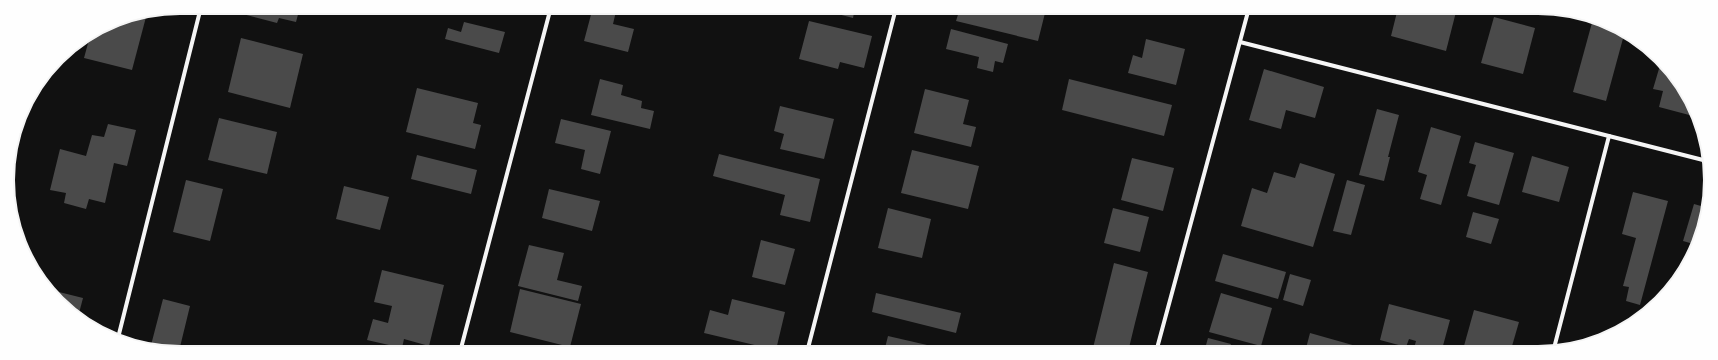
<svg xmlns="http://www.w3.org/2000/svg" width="1718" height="360" font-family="Mulish,sans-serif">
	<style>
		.building { fill: #4a4a4a }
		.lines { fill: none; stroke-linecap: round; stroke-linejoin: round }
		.minor { stroke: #f5f5f5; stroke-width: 4 }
		.rim { fill: none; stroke: #f5f5f5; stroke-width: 2 }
	</style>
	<rect width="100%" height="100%" fill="#111"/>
	<!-- building -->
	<g class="building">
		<path d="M236 7H300L296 22 279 18 277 23 235 12Z"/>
		<path d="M593 7H617L613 24 634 29 628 52 584 41Z"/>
		<path d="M815 8H855L853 18Z"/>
		<path d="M960 8H1040L1046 9 1038 41 956 21Z"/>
		<path d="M1398 8H1457L1446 51 1391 36Z"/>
		<path d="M137 15 146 17 132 70 84 58 90 36 114 20Z"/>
		<path d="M1494 17 1535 28 1523 74 1481 63Z"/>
		<path d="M1593 19 1625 31 1606 101 1573 92Z"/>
		<path d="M809 21 872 36 864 68 840 62 838 69 799 59Z"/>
		<path d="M464 22 505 32 499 53 445 39 448 28 461 32Z"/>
		<path d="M951 29 1008 44 1003 63 995 61 993 72 977 68 979 57 946 49Z"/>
		<path d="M241 38 303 54 290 108 228 92Z"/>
		<path d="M1146 39 1185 49 1176 85 1128 73 1133 55 1142 58Z"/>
		<path d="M1661 62 1675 75 1694 113 1693 116 1659 107 1663 91 1653 89Z"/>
		<path d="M1264 69 1324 87 1315 118 1286 110 1281 129 1249 120Z"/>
		<path d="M600 79 623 85 621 95 642 101 641 108 654 111 650 129 591 115Z"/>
		<path d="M1069 79 1172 105 1164 136 1062 110Z"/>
		<path d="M417 88 478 103 473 123 481 125 475 149 406 132Z"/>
		<path d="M925 89 969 100 963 124 976 127 971 147 914 133Z"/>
		<path d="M780 106 834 119 824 159 780 149 784 134 774 131Z"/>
		<path d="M1377 109 1399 115 1388 157H1390L1384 181 1359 175Z"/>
		<path d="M219 118 277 132 267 174 208 160Z"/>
		<path d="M561 119 611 131 600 174 581 169 585 150 555 143Z"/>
		<path d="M108 124 136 130 127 166 114 163 105 203 89 199 86 209 64 203 66 193 50 190 60 149 86 156 92 135 104 137Z"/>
		<path d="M1431 127 1461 136 1441 205 1420 199 1427 175 1418 172Z"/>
		<path d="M1475 142 1514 153 1499 205 1467 196 1476 165 1469 163Z"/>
		<path d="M912 150 979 166 968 209 901 193Z"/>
		<path d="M719 154 820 179 810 222 780 215 785 195 713 176Z"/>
		<path d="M417 155 477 170 471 194 411 179Z"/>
		<path d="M1532 156 1569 167 1559 202 1522 192Z"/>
		<path d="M1132 158 1174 168 1163 211 1121 200Z"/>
		<path d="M1300 163 1335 174 1313 247 1241 226 1252 188 1267 193 1274 172 1295 178Z"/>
		<path d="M186 180 223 189 210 241 173 232Z"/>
		<path d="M1347 180 1365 185 1351 235 1333 231Z"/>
		<path d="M344 186 389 197 380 230 336 219Z"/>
		<path d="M549 189 600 201 592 231 542 218Z"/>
		<path d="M1633 192 1668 201 1640 305 1626 301 1629 287 1623 286 1636 238 1622 234Z"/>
		<path d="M1694 204 1708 208 1697 245 1683 241Z"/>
		<path d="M888 208 931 219 922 258 878 248Z"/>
		<path d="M1113 208 1149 217 1140 252 1104 243Z"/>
		<path d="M1473 212 1499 219 1491 244 1466 237Z"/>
		<path d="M761 240 795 249 785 285 752 277Z"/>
		<path d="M529 245 564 253 557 280 582 286 578 301 518 286Z"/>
		<path d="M1223 254 1286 272 1278 299 1215 281Z"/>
		<path d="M1114 263 1148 272 1135 323 1128 352H1092Z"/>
		<path d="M382 270 444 285 429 346 404 339 402 348 367 340 373 319 388 323 392 306 374 302Z"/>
		<path d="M1290 274 1311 280 1303 306 1283 300Z"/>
		<path d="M47 289 83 298 78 317 50 294Z"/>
		<path d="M520 289 581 304 570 347 510 332Z"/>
		<path d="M876 293 961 313 956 333 872 312Z"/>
		<path d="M1221 293 1272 308 1261 346 1209 332Z"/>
		<path d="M163 299 190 306 180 347 196 352H158L150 349Z"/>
		<path d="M732 299 785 312 776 350 704 333 710 310 728 315Z"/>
		<path d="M1389 304 1450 320 1441 353 1413 352 1416 341 1409 339 1406 347 1380 340Z"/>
		<path d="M1474 310 1519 322 1510 353H1462Z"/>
		<path d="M1310 333 1356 346 1355 352H1305Z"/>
		<path d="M888 336 927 345 925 352H884Z"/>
		<path d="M1208 338 1231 344 1228 352H1204Z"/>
		<path d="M733 345 759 351V352H731Z"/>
	</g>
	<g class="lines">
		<!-- minor -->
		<g class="minor">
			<path d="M1235 8 1248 11"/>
			<path d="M1240 42 1707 161"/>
			<path d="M118 338 201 7"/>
			<path d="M460 352 551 7"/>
			<path d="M807 352 896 8"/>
			<path d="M1156 352 1249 8"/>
			<path d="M1553 352 1609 136"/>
		</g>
	</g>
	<!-- crop -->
	<path d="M0 0H1718V360H0ZM180 14H1538A166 166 0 0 1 1704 180V180A166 166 0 0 1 1538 346H180A166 166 0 0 1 14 180V180A166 166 0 0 1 180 14Z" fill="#fefefe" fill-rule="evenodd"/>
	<path class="rim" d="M180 14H1538A166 166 0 0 1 1704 180V180A166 166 0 0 1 1538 346H180A166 166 0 0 1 14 180V180A166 166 0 0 1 180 14Z"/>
</svg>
